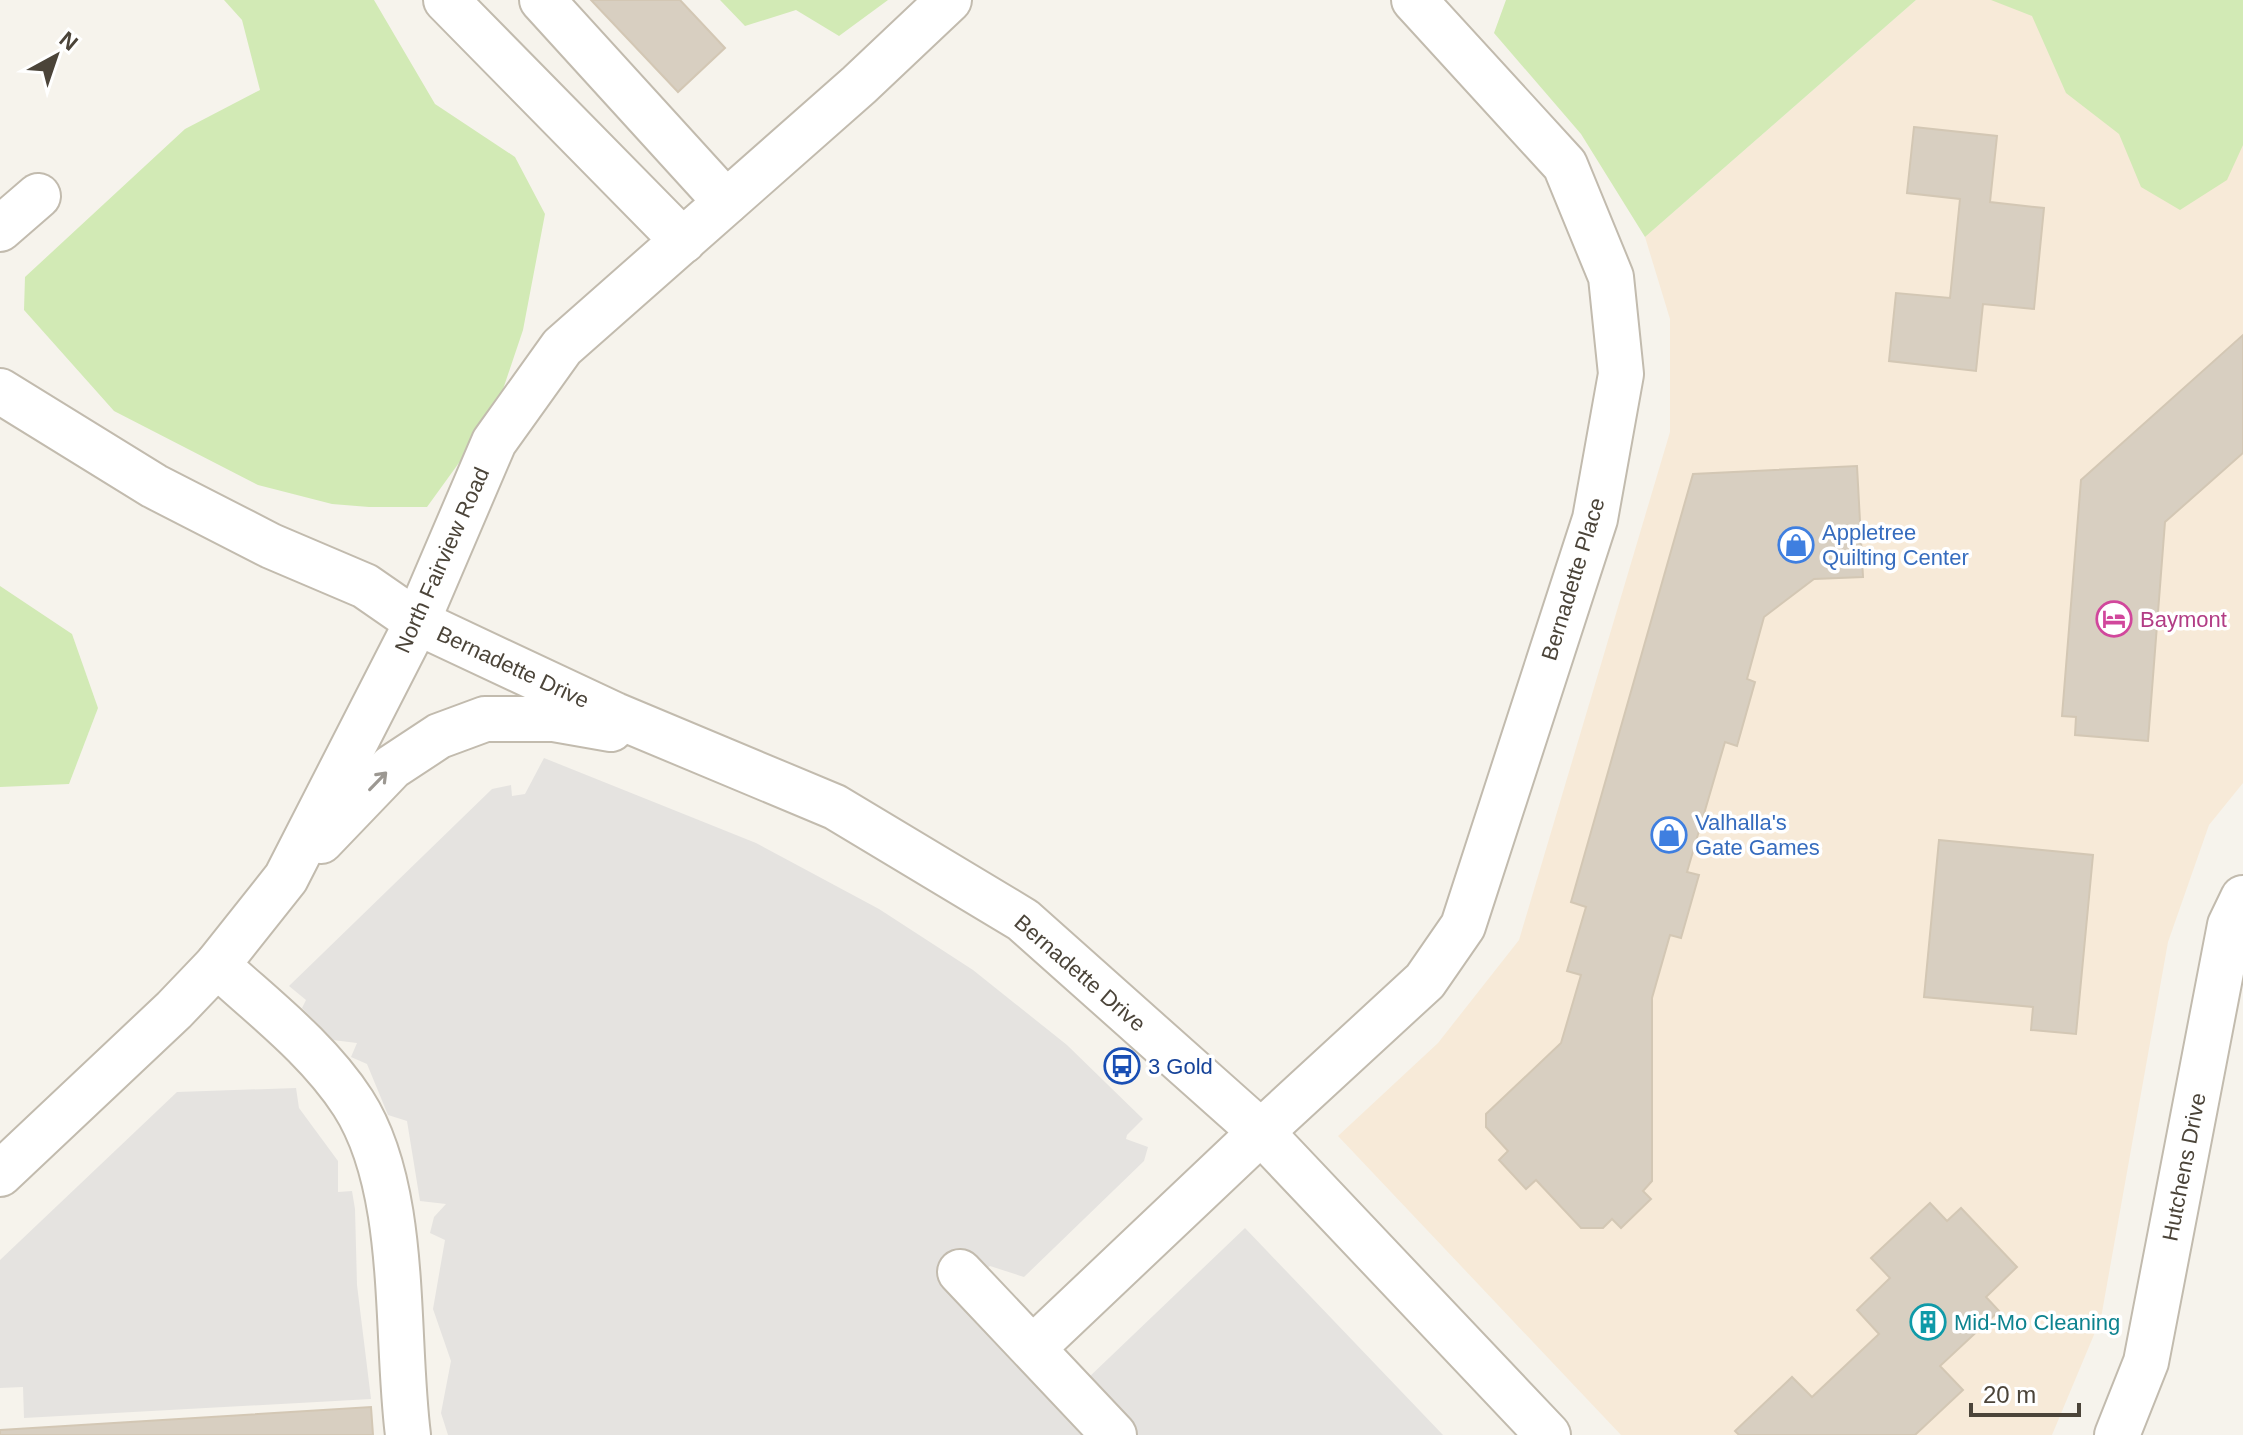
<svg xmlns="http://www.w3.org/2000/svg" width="2243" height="1435" font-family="Helvetica,sans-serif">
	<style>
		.commercial { fill: #f7ead8 }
		.green { fill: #d2eab5 }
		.parking { fill: #e5e3e0 }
		.building { fill: #d8cfc1; stroke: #d3c7b4; stroke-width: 2 }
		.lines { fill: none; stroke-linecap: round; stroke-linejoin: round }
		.minor-casing { stroke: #c2bbae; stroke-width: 48 }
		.minor { stroke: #fff; stroke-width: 44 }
		.oneway { stroke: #9c9892 }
		.labels { text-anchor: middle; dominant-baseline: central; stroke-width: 7; stroke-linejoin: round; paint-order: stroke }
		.shop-label { font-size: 22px; fill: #366cbe; stroke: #fff; text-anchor: start }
		.street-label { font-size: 22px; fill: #4b4439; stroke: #fff }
		.hotel-label { font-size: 22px; fill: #b23c85; stroke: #fff; text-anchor: start }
		.transit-label { font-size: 22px; fill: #164399; stroke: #fff; text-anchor: start }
		.culture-label { font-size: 22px; fill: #0d838f; stroke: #fff; text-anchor: start }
	</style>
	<rect width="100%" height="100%" fill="#f6f3ec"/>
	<!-- commercial -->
	<path class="commercial" d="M1916 0H2164L2243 107V783L2209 825 2168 942 2101 1318 2052 1435H1621L1338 1136 1438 1043 1519 940 1670 432V319L1645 237Z"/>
	<!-- green -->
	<g class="green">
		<path d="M224 0H374L435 104 515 157 545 214 523 330 495 413 427 507H369L332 504 258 485 114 411 24 310 25 277 185 129 260 90 242 20Z"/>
		<path d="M720 0H888L839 36 796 10 745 26Z"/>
		<path d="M1506 0H1916L1645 237 1581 134 1494 33Z"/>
		<path d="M1991 0H2243V145L2227 180 2180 210 2141 187 2119 134 2066 93 2032 16Z"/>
		<path d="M0 586 72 634 98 708 69 784 0 787Z"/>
	</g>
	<!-- parking -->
	<g class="parking">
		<path d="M544 758 756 843 879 909 973 970 1067 1045 1143 1119 1127 1135 1126 1139 1148 1147 1144 1161 1024 1277 990 1266 986 1269 1087 1379 1245 1228 1443 1435H448L441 1413 451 1361 433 1309 445 1240 430 1233 434 1217 446 1204 420 1201 407 1121 388 1115 367 1064 351 1057 357 1043 333 1040 302 1008 306 1000 289 986 492 789 511 785 512 796 525 794Z"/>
		<path d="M296 1088 299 1108 338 1161V1192L352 1191 355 1209 357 1285 371 1399 24 1418 23 1387 0 1388V1260L177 1092Z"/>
	</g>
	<!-- building -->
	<g class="building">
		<path d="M591 0H680L725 48 678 92Z"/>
		<path d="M1914 127 1997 136 1990 202 2044 208 2034 309 1983 304 1976 371 1889 361 1896 293 1950 298 1960 199 1907 193Z"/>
		<path d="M2243 335V453L2165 522 2148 741 2075 735 2076 717 2062 716 2081 480Z"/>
		<path d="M1857 466 1863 577 1814 579 1764 617 1747 679 1755 682 1737 746 1725 742 1687 872 1699 875 1681 938 1670 935 1652 998V1181L1643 1191 1651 1199 1621 1228 1612 1219 1603 1228H1581L1536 1180 1526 1189 1499 1160 1508 1151 1486 1127V1114L1561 1043 1581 975 1567 971 1586 907 1571 902 1693 474Z"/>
		<path d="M1939 840 2093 855 2076 1034 2031 1030 2033 1007 1924 997Z"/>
		<path d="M1930 1203 1947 1221 1961 1208 2017 1267 1986 1297 1999 1311 1940 1366 1963 1390 1915 1435H1739L1735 1431 1792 1377 1812 1397 1879 1334 1857 1310 1890 1278 1871 1258Z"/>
		<path d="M371 1407 373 1435H0V1430Z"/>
	</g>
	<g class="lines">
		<defs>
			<g id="minor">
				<path d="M446 0 683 241"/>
				<path d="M542 0 726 202"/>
				<path d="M0 229 38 196"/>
				<path d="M0 391 154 486 271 546 365 586 417 622 615 715 835 807 1023 920 1261 1132 1548 1435"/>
				<path d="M321 841 392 767 439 736 485 719H554L611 729"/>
				<path d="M217 965C264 1008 318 1049 353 1103 409 1190 395 1334 408 1435"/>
				<path d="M0 1174 174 1010 217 965 286 878 417 622 494 442 562 347 859 85 949 0"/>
				<path d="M960 1272 1114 1435"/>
				<path d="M1033 1348 1261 1132 1425 981 1463 926 1595 519 1621 374 1611 277 1565 165 1414 0"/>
				<path d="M2117 1435 2146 1362 2230 925 2243 898"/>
			</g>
		</defs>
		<!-- minor casing -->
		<use href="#minor" class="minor-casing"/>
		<!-- minor -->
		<use href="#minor" class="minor"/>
	</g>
	<!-- one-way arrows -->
	<defs><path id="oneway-shaft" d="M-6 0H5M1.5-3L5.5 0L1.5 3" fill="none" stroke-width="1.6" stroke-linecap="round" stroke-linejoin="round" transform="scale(2)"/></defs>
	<use class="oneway" href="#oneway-shaft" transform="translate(378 781) rotate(-46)"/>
	<!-- icons -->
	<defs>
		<symbol id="shop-ring" viewBox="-11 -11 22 22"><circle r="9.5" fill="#fff" stroke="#3f7fe0" stroke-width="1.5"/><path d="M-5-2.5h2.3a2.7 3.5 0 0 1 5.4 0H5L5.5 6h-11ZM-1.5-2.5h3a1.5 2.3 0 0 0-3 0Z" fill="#3f7fe0"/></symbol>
		<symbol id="hotel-ring" viewBox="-11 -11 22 22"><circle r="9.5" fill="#fff" stroke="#d1479c" stroke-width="1.5"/><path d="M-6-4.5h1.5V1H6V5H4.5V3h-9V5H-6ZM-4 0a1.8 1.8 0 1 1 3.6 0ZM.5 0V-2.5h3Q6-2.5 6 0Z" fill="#d1479c"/></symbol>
		<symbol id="bus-ring" viewBox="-11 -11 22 22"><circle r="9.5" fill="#fff" stroke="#1a4fb4" stroke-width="1.5"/><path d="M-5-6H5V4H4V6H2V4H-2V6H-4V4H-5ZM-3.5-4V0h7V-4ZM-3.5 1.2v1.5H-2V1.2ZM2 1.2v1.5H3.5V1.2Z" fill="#1a4fb4"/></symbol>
		<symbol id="building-ring" viewBox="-11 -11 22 22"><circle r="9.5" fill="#fff" stroke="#0f9aa8" stroke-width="1.5"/><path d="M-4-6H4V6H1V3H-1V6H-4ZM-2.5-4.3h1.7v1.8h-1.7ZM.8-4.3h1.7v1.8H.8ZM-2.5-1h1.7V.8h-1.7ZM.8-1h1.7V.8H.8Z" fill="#0f9aa8"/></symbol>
	</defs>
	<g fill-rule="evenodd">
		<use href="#shop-ring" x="1776" y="525" width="40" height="40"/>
		<use href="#hotel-ring" x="2094" y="599" width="40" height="40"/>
		<use href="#shop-ring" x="1649" y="815" width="40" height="40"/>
		<use href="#bus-ring" x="1102" y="1046" width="40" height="40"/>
		<use href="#building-ring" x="1908" y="1302" width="40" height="40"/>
	</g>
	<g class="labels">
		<!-- shop labels -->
		<g class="shop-label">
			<text x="1822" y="532">Appletree<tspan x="1822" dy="25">Quilting Center</tspan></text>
			<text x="1695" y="822">Valhalla's<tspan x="1695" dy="25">Gate Games</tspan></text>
		</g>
		<!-- street labels -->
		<g class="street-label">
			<text transform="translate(442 560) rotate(-66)">North Fairview Road</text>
			<text transform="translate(1573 579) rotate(-73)">Bernadette Place</text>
			<text transform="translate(513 667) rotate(25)">Bernadette Drive</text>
			<text transform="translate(1080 973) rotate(41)">Bernadette Drive</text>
			<text transform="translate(2184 1167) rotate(-79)">Hutchens Drive</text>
		</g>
		<!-- hotel labels -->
		<g class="hotel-label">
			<text x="2140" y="619">Baymont</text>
		</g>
		<!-- transit labels -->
		<g class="transit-label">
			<text x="1148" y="1066">3 Gold</text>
		</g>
		<!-- culture labels -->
		<g class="culture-label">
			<text x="1954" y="1322">Mid-Mo Cleaning</text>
		</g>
	</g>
	<!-- north arrow -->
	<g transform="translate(56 56) rotate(40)" stroke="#ffffff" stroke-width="6" paint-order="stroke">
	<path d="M0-6L14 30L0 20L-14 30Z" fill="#4b4439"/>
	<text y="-12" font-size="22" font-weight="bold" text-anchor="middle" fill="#4b4439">N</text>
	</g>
	<!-- scale -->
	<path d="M1971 1403v12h108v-12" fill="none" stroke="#4b4439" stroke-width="4"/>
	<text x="1983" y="1403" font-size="24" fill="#4b4439" stroke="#ffffff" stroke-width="6" paint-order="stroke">20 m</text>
</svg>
